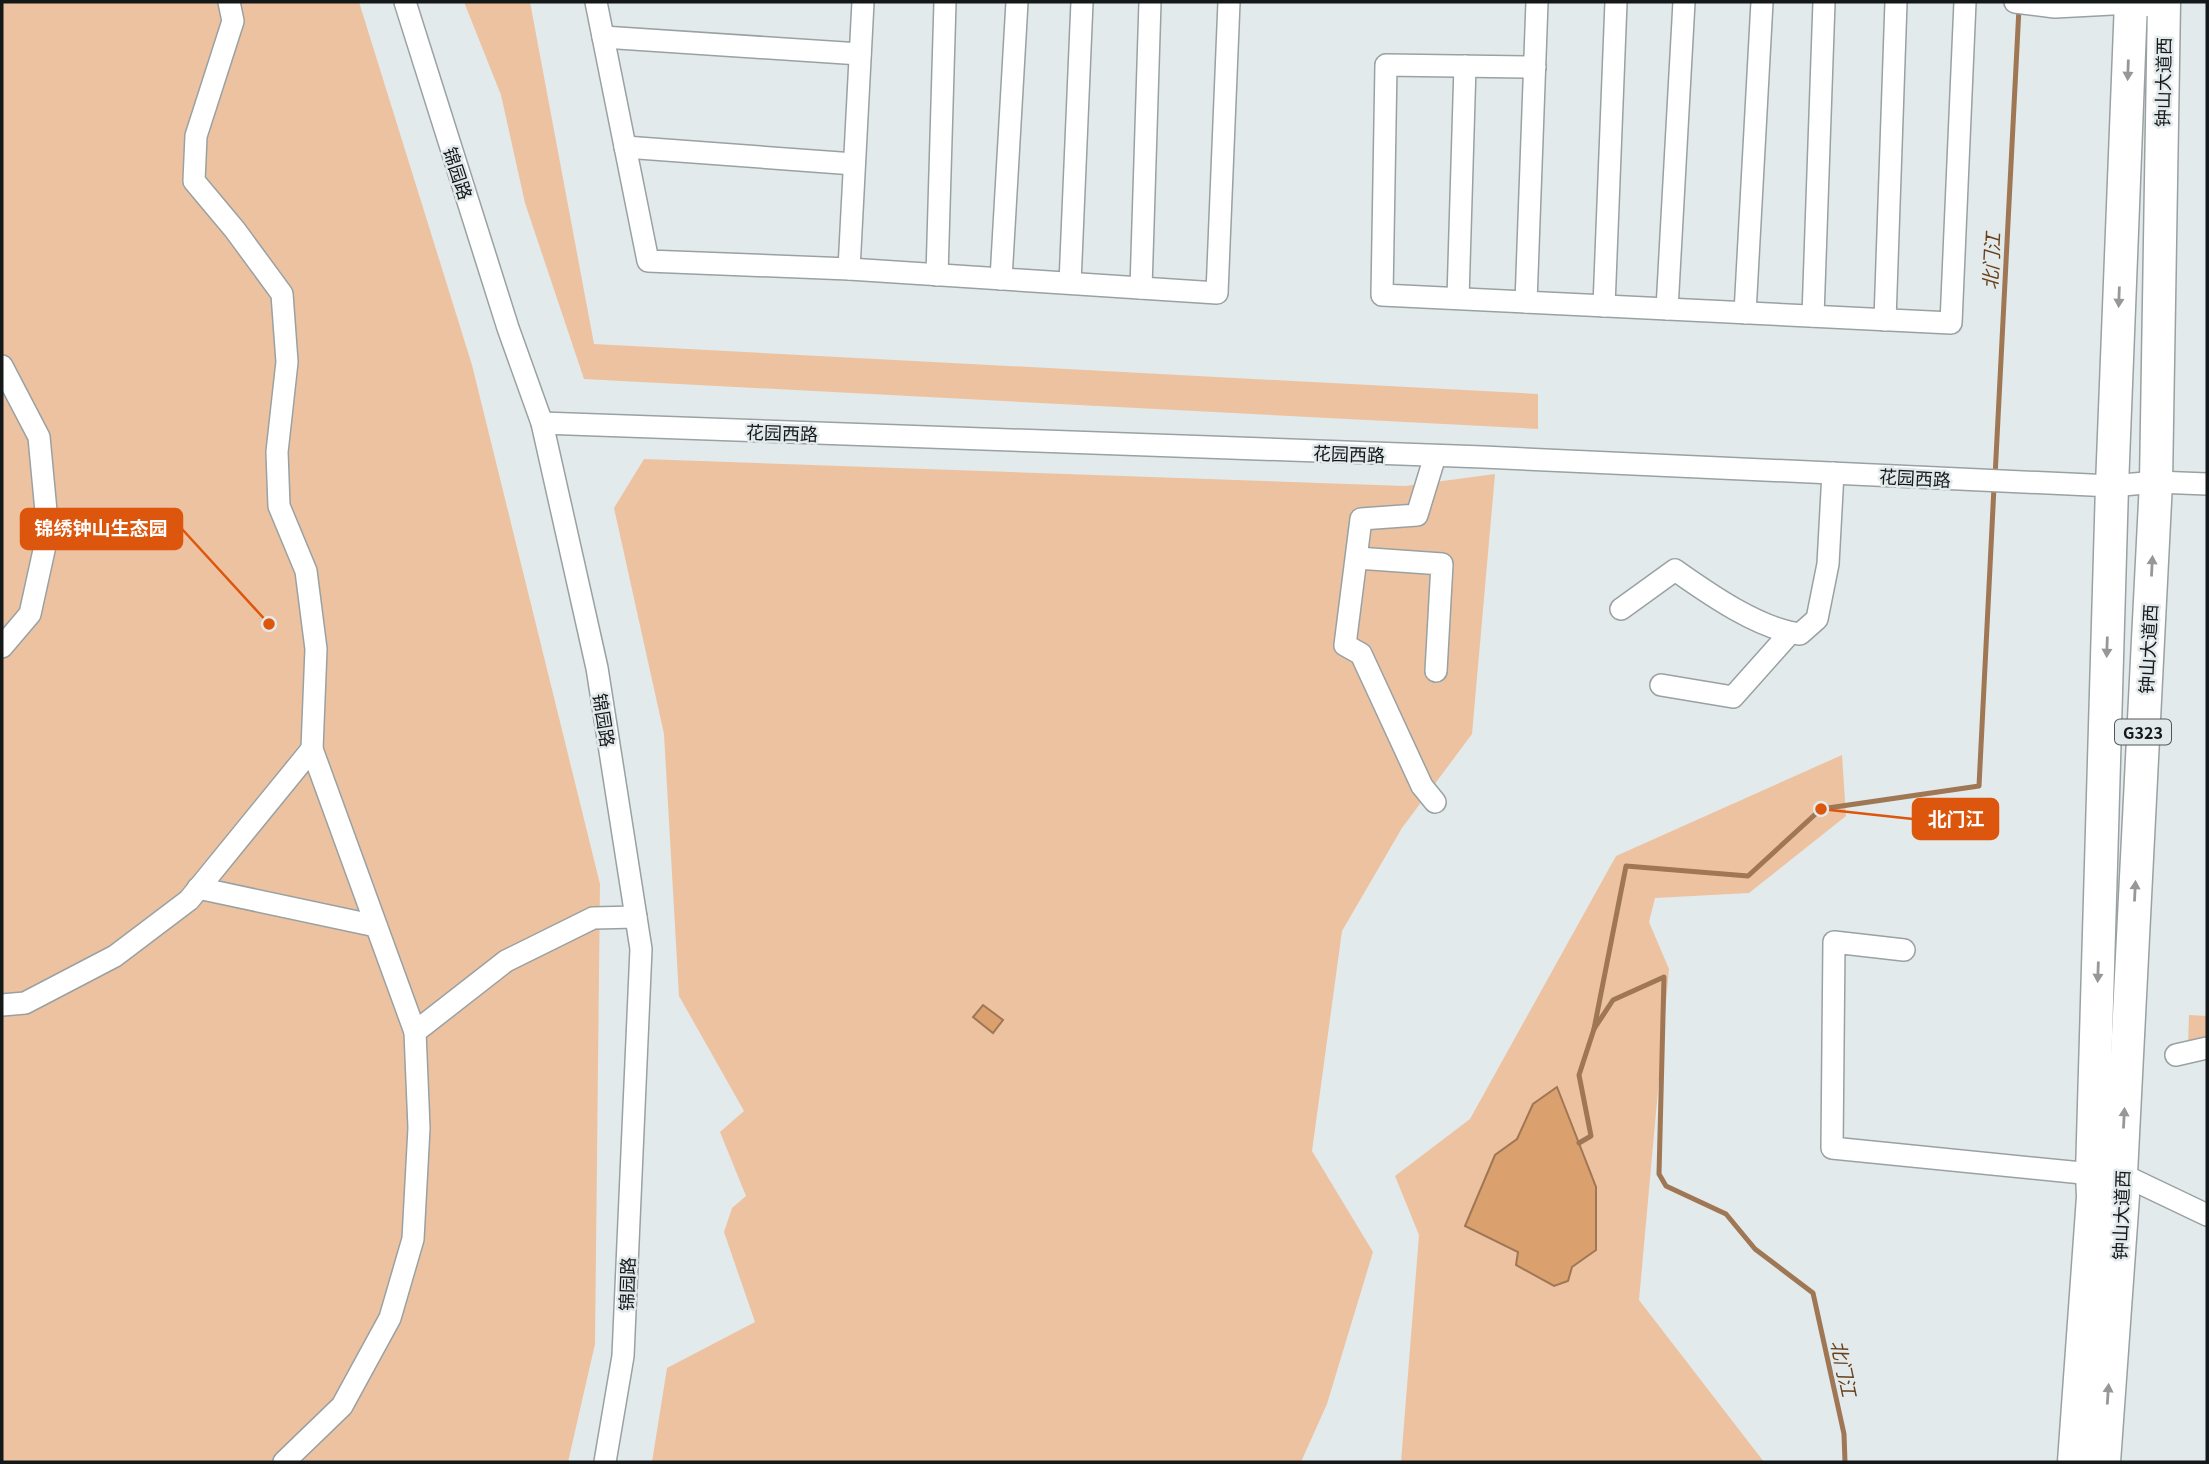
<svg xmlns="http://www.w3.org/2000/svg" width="2209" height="1464" font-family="Georgia,'Noto Sans SC',serif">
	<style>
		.green { fill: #edc2a0 }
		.water { fill: #daa06e; stroke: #9f7754; stroke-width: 2 }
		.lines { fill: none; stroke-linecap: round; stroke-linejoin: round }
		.stream { stroke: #9f7754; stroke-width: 5 }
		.minor-casing { stroke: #9aa1a2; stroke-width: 24 }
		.highway-casing { stroke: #9aa1a2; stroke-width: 35 }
		.minor { stroke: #fff; stroke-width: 21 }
		.highway { stroke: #fff; stroke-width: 32 }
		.oneway { fill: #969797 }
		.labels { text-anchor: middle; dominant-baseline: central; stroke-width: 5; stroke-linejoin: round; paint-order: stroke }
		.shield { fill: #e3eaeb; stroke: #535757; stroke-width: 2 }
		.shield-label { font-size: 16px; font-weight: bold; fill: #151818 }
		.street-label { font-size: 18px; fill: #151818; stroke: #e3eaeb }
		.water-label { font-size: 19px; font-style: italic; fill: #68401b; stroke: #e3eaeb }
		.leader { fill: none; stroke: #dd560d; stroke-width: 2.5 }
		.callout-dot { fill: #dd560d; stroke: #e3eaeb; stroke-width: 2.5 }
		.callout { fill: #dd560d; stroke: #dd560d; stroke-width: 2.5 }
		.callout-label { font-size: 19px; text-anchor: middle; font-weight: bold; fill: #fff }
	</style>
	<rect width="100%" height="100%" fill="#e3eaeb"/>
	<!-- green -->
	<g class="green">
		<path d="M2 2H359L472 365 600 884 595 1344 568 1462H2Z"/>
		<path d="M464 2H530L594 344 1538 394V429L584 379 525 203 501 95Z"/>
		<path d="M644 459 1405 486 1495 474 1472 734 1402 828 1342 931 1312 1151 1373 1252 1327 1404 1301 1462H652L667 1368 755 1322 724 1232 732 1208 746 1196 720 1132 744 1111 679 996 664 734 614 508Z"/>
		<path d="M1842 755 1846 816 1749 893 1655 898 1649 922 1669 969 1639 1300 1764 1462H1401L1419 1235 1395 1176 1470 1119 1616 856Z"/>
		<path d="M2189 1015 2207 1016V1042L2188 1046Z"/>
	</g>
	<!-- water -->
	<g class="water">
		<path d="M983 1005 1003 1020 993 1033 973 1017Z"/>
		<path d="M1557 1087 1596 1187V1250L1572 1267 1568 1281 1554 1286 1516 1265 1518 1252 1465 1226 1495 1155 1517 1139 1533 1104Z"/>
	</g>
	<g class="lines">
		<!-- stream -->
		<g class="stream">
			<path d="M1995 477 2019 8"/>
			<path d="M1579 1143 1591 1136 1579 1075 1594 1029"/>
			<path d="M1845 1462 1844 1434 1813 1293 1755 1249 1726 1214 1666 1186 1659 1174 1664 977 1613 1000 1594 1029 1626 866 1748 876 1821 809 1979 786 1994 487"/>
		</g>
		<defs>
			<g id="minor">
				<path d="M229 2 233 21 196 136 194 181 235 230 282 294 287 362 277 452 279 506 306 571 316 649 312 749"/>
				<path d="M405 2 508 328 542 423 597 668 641 949 623 1356 605 1462"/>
				<path d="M596 2 648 261 849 269 1217 293 1229 2"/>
				<path d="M2015 2 2055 7 2131 3 2163 8"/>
				<path d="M603 37 860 54"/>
				<path d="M1535 67 1386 65 1382 295 1951 323 1965 2"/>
				<path d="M625 147 854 164"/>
				<path d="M849 269 863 2"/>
				<path d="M937 275 945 2"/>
				<path d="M1001 279 1017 2"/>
				<path d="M1070 283 1082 2"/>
				<path d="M1141 288 1150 2"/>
				<path d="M1458 298 1465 66"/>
				<path d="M1526 302 1537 2"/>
				<path d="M1604 306 1616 2"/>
				<path d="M1667 309 1684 2"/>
				<path d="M1745 313 1762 2"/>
				<path d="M1813 316 1824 2"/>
				<path d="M1885 320 1896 2"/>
				<path d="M2 366 39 437 48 532 30 614 2 647"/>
				<path d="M542 423 1483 457 2112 486 2156 482 2207 484"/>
				<path d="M1357 558 1442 564 1436 671"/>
				<path d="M1621 609 1675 570C1709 594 1759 629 1800 634L1817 619 1828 564 1833 473"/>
				<path d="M1661 685 1733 697 1790 633"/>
				<path d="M1435 802 1422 786 1361 654 1345 645 1361 519 1417 515 1435 456"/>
				<path d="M198 888 376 926"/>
				<path d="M1904 950 1834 942 1832 1148 2092 1174H2121L2207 1215"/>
				<path d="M2 1005 25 1003 115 956 189 900 312 749 415 1032 506 961 593 918 636 917"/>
				<path d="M2176 1055 2207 1048"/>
				<path d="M284 1462 342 1406 390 1318 413 1239 419 1128 415 1032"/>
			</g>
			<g id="highway">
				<path d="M2074 1462 2093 1197 2092 1174 2112 486 2131 2"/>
				<path d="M2104 1462 2123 1196 2121 1174 2156 482 2164 2"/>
			</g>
		</defs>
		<!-- minor casing -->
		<use href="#minor" class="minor-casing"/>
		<!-- highway casing -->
		<use href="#highway" class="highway-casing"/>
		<!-- minor -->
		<use href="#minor" class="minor"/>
		<!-- highway -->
		<use href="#highway" class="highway"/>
	</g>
	<!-- one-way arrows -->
	<defs><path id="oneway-solid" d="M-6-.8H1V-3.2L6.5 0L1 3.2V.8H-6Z" transform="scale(1.75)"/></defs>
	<g class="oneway">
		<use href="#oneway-solid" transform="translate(2128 70) rotate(92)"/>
		<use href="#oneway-solid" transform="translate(2119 297) rotate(92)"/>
		<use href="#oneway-solid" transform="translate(2152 566) rotate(-87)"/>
		<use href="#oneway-solid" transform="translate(2107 647) rotate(92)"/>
		<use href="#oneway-solid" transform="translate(2135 891) rotate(-87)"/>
		<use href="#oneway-solid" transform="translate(2098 972) rotate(92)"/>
		<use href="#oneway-solid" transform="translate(2124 1118) rotate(-87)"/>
		<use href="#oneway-solid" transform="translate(2108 1394) rotate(-86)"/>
	</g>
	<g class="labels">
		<!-- shield labels -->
		<rect class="shield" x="2115" y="719.5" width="56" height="25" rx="5"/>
		<g class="shield-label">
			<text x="2143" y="732">G323</text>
		</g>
		<!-- street labels -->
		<g class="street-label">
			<text transform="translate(2162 82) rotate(-89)">钟山大道西</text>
			<text transform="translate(459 173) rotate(72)">锦园路</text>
			<text transform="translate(782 432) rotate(2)">花园西路</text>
			<text transform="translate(1349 453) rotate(2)">花园西路</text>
			<text transform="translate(1915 477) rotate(3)">花园西路</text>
			<text transform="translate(2147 649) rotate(-87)">钟山大道西</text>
			<text transform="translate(605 720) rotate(81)">锦园路</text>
			<text transform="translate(2120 1215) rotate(-88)">钟山大道西</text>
			<text transform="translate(626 1284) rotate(-88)">锦园路</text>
		</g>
		<!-- water labels -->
		<g class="water-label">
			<text transform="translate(1990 261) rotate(-87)">北门江</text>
			<text transform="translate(1845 1368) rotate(78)">北门江</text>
		</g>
	</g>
	<!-- callouts -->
	<path class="leader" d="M269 624L182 529M1821 809L1913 819"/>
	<g class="callout-dot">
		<circle cx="269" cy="624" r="7"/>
		<circle cx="1821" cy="809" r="7"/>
	</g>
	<g class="callout">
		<rect x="21" y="509" width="161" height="40" rx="7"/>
		<rect x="1913" y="799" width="85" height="40" rx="7"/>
	</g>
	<g class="callout-label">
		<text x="101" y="535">锦绣钟山生态园</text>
		<text x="1956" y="826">北门江</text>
	</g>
	<!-- border -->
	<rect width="2209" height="1464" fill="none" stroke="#151818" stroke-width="7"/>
</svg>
